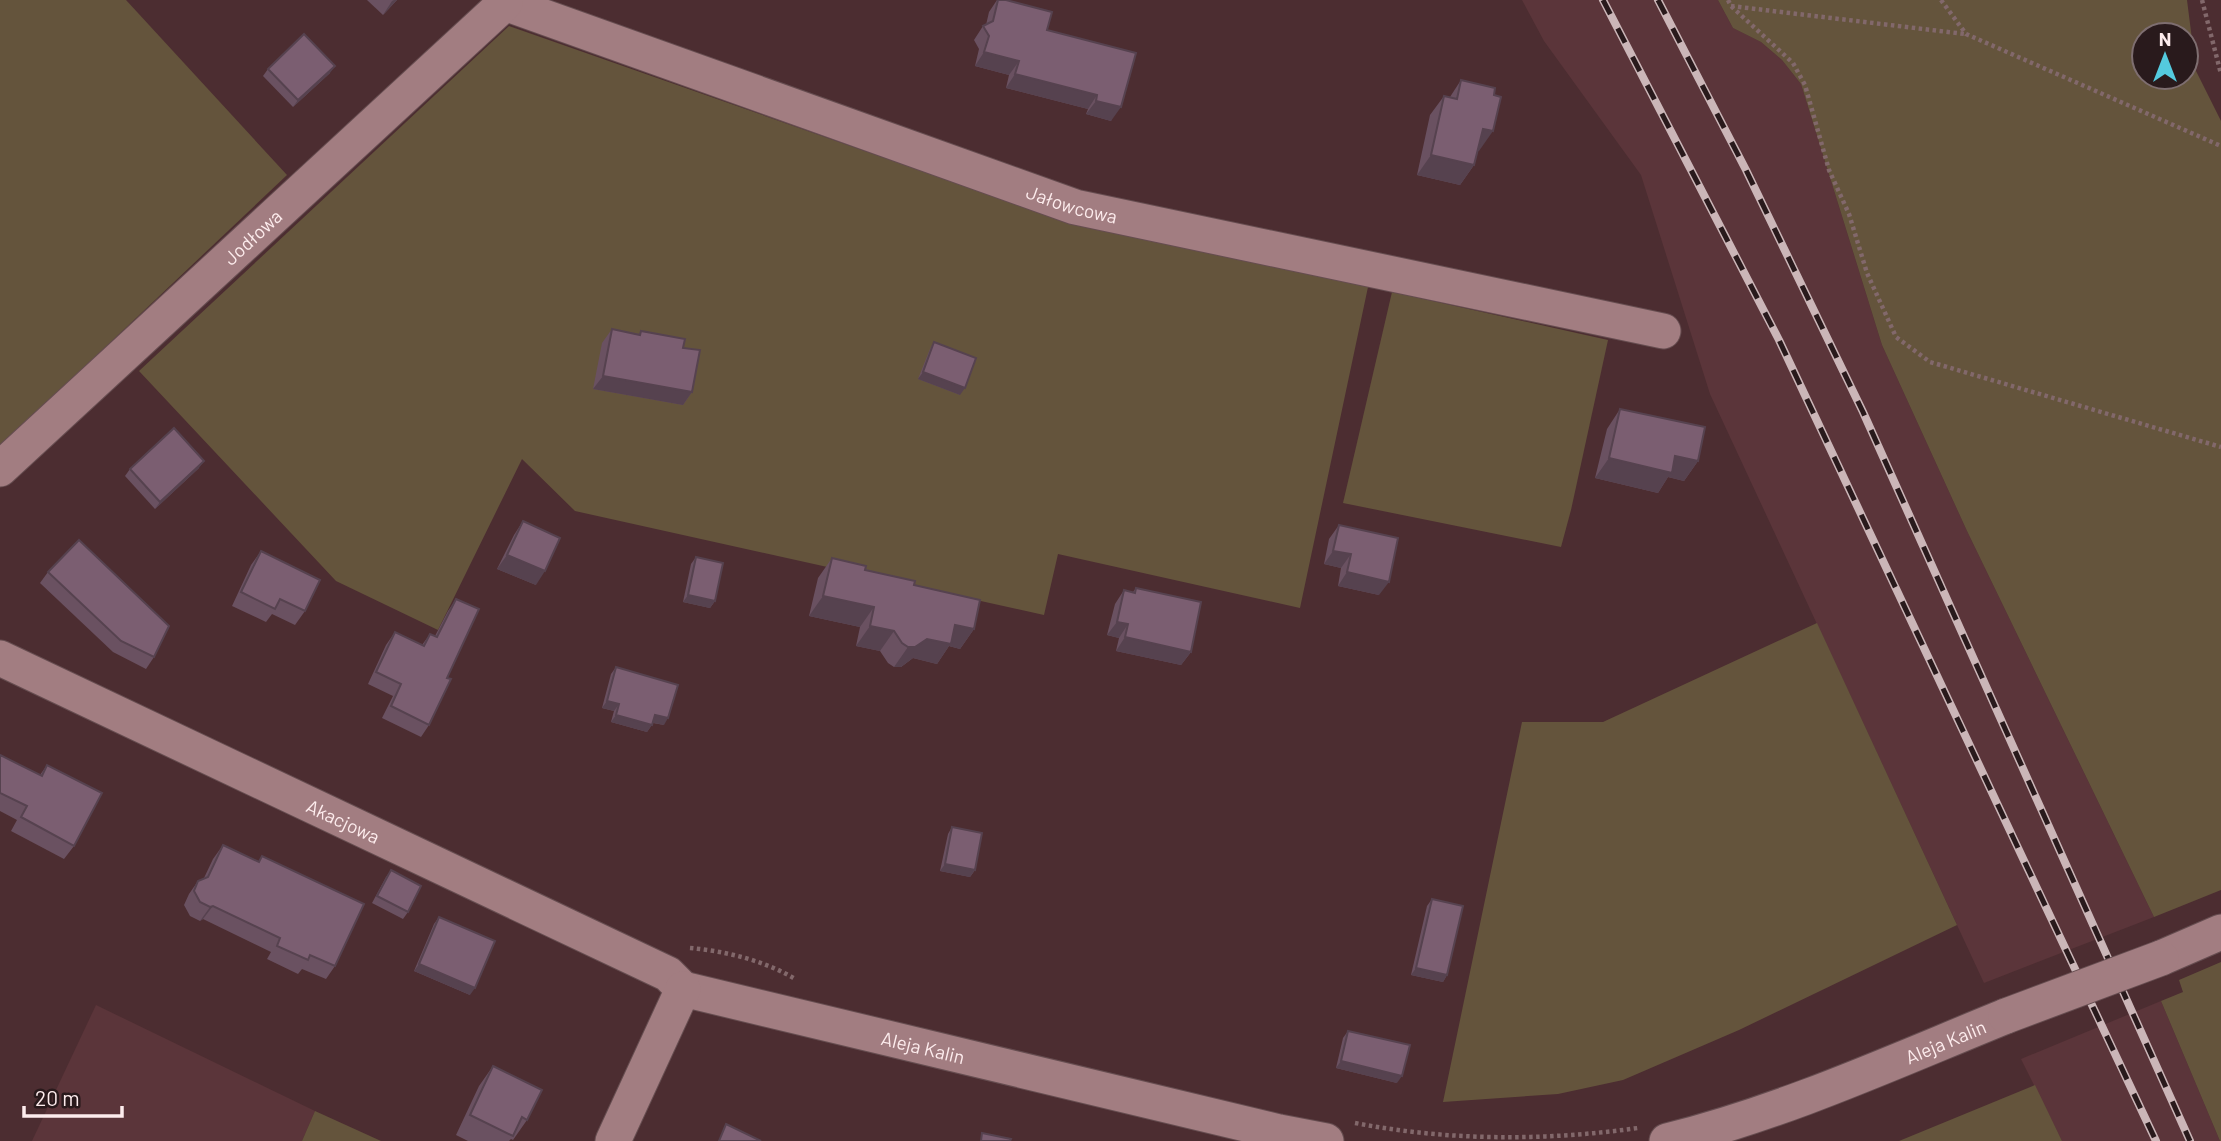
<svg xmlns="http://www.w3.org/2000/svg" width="2221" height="1141" font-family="Barlow,sans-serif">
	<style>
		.built { fill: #5b353a }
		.green { fill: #64543c; fill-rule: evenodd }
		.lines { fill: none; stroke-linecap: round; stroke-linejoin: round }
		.minor-casing { stroke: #664d50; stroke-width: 37 }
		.path { stroke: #82686b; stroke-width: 4.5; stroke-dasharray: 3.5 3.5; stroke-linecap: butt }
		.minor { stroke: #a27d81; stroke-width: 35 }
		.rail-casing { stroke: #cbb6b8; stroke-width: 8 }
		.rail { stroke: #291a1c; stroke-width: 5; stroke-dasharray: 16; stroke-linecap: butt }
		.minor-bridge-casing { stroke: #664d50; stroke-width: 37; stroke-linecap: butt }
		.minor-bridge { stroke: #a27d81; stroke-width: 35 }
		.wall { fill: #6a5161 }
		.shaded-wall { fill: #56424f }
		.building { fill: #7b5e71; stroke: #56424f; stroke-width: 2 }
		.labels { text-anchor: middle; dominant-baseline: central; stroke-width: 5; stroke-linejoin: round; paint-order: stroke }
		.street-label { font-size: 19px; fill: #fdeced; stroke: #291a1c }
	</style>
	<rect width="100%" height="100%" fill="#4c2d31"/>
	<!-- built -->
	<g class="built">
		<path d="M1522 0H1718L1733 28 1761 42 1782 60 1801 84 1882 345 1967 531 2154 917 1984 983 1710 394 1641 175 1544 41Z"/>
		<path d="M2161 1001 2220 1141H2062L2021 1059Z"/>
		<path d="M96 1005 315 1111 302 1141H32Z"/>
	</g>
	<!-- green -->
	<g class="green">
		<path d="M0 0H126L287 175 0 447Z"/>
		<path d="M1718 0H2187L2196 71 2221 121V890L2154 917 1967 531 1882 345 1801 84 1782 60 1761 42 1733 28ZM2144 35H2186V77H2144Z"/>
		<path d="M509 26 1064 221 1368 287 1300 608 1058 554 1044 615 575 511 522 459 438 630 336 581 139 371Z"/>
		<path d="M1392 292 1608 340 1571 510 1561 547 1343 503Z"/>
		<path d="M1817 623 1957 925 1739 1030 1623 1080 1558 1094 1443 1102 1522 722H1603Z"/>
		<path d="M2221 962V1141H2220L2161 1001 2183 992 2179 980Z"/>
		<path d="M2035 1085 2062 1141H1898H1899Z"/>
		<path d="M315 1111 381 1141H302Z"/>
	</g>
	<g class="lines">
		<defs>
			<g id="minor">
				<path id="s1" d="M502 0 505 3 1075 207 1663 331"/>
				<path id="s2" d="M0 469 505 3"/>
				<path id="s3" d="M0 658 668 974 683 989"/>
				<path d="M2161 958 2221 932"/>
				<path id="s4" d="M683 989 1279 1132 1326 1141"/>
				<path d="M613 1141 683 989"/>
				<path id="s5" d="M1667 1141C1784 1112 1895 1061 2006 1016"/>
			</g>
		</defs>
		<!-- minor casing -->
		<use href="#minor" class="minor-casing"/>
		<!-- path -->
		<g class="path">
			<path d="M1728 0 1731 6 1793 63 1805 85 1829 170 1849 214 1867 273 1896 337 1930 362 2221 447"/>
			<path d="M1941 0 1966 34 2221 146"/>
			<path d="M2202 0 2221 74"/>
			<path d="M1731 6 1965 34"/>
			<path d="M690 948C725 951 766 961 795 979"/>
			<path d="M1355 1123C1449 1141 1544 1141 1638 1128"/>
		</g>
		<!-- minor -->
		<use href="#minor" class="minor"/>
		<defs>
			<g id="rail">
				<path d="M1603 0 1779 340 2156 1141"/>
				<path d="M1658 0 1746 170 1863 412 2190 1141"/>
			</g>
		</defs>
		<!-- rail casing -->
		<use href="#rail" class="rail-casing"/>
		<!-- rail -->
		<use href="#rail" class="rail"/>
		<defs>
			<path id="minor-bridge" d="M2006 1016 2161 958"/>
		</defs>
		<!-- minor-bridge casing -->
		<use href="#minor-bridge" class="minor-bridge-casing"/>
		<!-- minor-bridge -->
		<use href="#minor-bridge" class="minor-bridge"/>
	</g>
	<!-- wall -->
	<g class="wall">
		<path d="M367 0H397L383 15Z"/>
		<path d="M997 0H1006L1047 30 1136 53 1111 121 1086 114 1088 109 1006 88 1009 75 975 66 979 49 974 40 983 26 986 25 989 12Z"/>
		<path d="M268 69 330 73 293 107 263 76Z"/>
		<path d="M1461 80 1479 151H1478L1474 165 1460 185 1417 175 1430 115 1444 96 1450 97Z"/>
		<path d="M612 329 639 334 641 331 683 348 692 392 683 405 593 389 602 343Z"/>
		<path d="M934 342 960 395 918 379 930 349Z"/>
		<path d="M1620 409 1698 461 1684 481 1668 477 1658 493 1595 478 1607 429Z"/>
		<path d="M199 468 155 509 125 476 130 469Z"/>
		<path d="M523 521 536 585 497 569 514 535Z"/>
		<path d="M1339 525 1379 595 1338 586 1341 568 1324 564 1329 539Z"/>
		<path d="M261 551 305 611 295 625 272 614 266 622 232 606 251 565Z"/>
		<path d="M696 557 715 601 710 608 683 602 691 564Z"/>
		<path d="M832 558 914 585 974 629 960 649 949 646 937 664 913 658 901 667H894L888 663 880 651 856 646 860 627 809 616 818 578Z"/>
		<path d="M48 572 154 657 146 669 113 652 40 583Z"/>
		<path d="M1136 588 1191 652 1181 665 1116 651 1119 638 1107 635 1115 604 1124 590 1133 592Z"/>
		<path d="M456 599 447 678 429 725 421 737 382 718 393 696 368 684 386 645 395 632 422 645 430 634 435 636 448 611Z"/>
		<path d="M616 667 664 725 653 723 647 732 611 722 614 711 602 708 611 674Z"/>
		<path d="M0 755 40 775 47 765 74 846 64 859 11 831 17 820 0 811Z"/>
		<path d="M952 827 975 870 970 877 940 871 948 834Z"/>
		<path d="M223 845 258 862 262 856 335 966 326 979 302 969 298 974 267 959 271 952 203 919 200 921 190 916 184 905 189 894 198 881 204 878 213 859Z"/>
		<path d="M391 870 408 912 403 919 372 903 386 877Z"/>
		<path d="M1432 899 1447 975 1443 982 1411 975 1427 906Z"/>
		<path d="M439 917 470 995 414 971 434 924Z"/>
		<path d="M1348 1031 1397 1083 1336 1068 1343 1038Z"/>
		<path d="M493 1066 527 1120 513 1140 511 1139 509 1141H468L456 1135 479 1086Z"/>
	</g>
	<!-- shaded-wall -->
	<g class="shaded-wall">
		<path d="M394 0H397L383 15 392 1Z"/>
		<path d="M984 52 1019 61 1009 75 975 66Z"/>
		<path d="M335 66 330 73 293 107 298 100Z"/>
		<path d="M1015 74 1097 95 1088 109 1006 88Z"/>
		<path d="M1096 101 1121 107 1111 121 1086 114Z"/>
		<path d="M1483 129 1493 131 1479 151 1469 149Z"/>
		<path d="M1431 155 1474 165 1460 185 1417 175Z"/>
		<path d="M923 372 965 388 960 395 918 379Z"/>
		<path d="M603 376 692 392 683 405 593 389Z"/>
		<path d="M1675 456 1698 461 1684 481 1668 477 1658 493 1595 478 1609 458Z"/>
		<path d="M204 461 199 468 155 509 160 502Z"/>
		<path d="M1333 551 1351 554 1341 568 1324 564Z"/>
		<path d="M507 555 545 571 536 585 497 569Z"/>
		<path d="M1347 572 1389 582 1379 595 1338 586Z"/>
		<path d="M688 595 715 601 710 608 683 602Z"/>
		<path d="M823 596 874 607 860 627 809 616Z"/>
		<path d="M1117 622 1128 624 1119 638 1107 635Z"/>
		<path d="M955 625 974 629 960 649 949 646 937 664 913 658 901 667H894L908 647Z"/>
		<path d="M870 626 894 631 880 651 856 646Z"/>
		<path d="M1125 637 1191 652 1181 665 1116 651Z"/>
		<path d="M607 701 619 704 614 711 602 708Z"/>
		<path d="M616 715 652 725 647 732 611 722Z"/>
		<path d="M655 715 668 718 664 725 650 722Z"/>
		<path d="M945 864 975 870 970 877 940 871Z"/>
		<path d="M213 906 203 919 200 921 210 907Z"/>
		<path d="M419 964 475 988 470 995 414 971Z"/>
		<path d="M1416 968 1447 975 1443 982 1411 975Z"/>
		<path d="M1341 1061 1402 1076 1397 1083 1336 1068Z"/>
	</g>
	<!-- building -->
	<g class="building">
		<path d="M998 0H1006L1052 12 1047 30 1136 53 1121 107 1096 101 1097 95 1015 74 1019 61 984 52 989 36 983 26 993 21Z"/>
		<path d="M304 34 335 66 298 100 268 69Z"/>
		<path d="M1461 80 1495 88 1494 95 1501 97 1493 131 1483 129 1474 165 1431 155 1444 96 1457 99Z"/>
		<path d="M612 329 640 335 641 331 685 339 683 348 700 350 692 392 603 376Z"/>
		<path d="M934 342 976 358 965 388 923 372Z"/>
		<path d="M1620 409 1705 427 1698 461 1675 456 1672 473 1609 458Z"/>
		<path d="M174 428 204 461 160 502 130 469Z"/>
		<path d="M523 521 560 538 545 571 507 555Z"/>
		<path d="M1339 525 1398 538 1389 582 1347 572 1351 554 1333 551Z"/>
		<path d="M79 540 169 626 154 657 121 641 48 572Z"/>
		<path d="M261 551 320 580 305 611 280 599 275 609 241 592Z"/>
		<path d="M696 557 723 563 715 601 688 595Z"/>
		<path d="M832 558 866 566 865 570 915 581 914 585 980 600 974 629 955 625 951 644 927 639 915 647H908L902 643 894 631 870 626 874 607 823 596Z"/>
		<path d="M1136 588 1201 602 1191 652 1125 637 1128 624 1117 622 1124 590 1135 593Z"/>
		<path d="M456 599 479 609 447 678 451 679 429 725 391 706 401 684 376 672 395 632 424 646 430 634 437 637Z"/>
		<path d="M616 667 678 685 668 718 655 715 652 725 616 715 619 704 607 701Z"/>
		<path d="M0 755 42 776 47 765 102 793 74 846 21 817 27 806 0 793Z"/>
		<path d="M952 827 982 833 975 870 945 864Z"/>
		<path d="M223 845 259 862 262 856 364 904 335 966 310 955 308 960 277 946 280 938 213 906 210 907 200 902 194 891 198 881 208 877Z"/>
		<path d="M391 870 421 886 408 912 377 896Z"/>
		<path d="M1432 899 1463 906 1447 975 1416 968Z"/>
		<path d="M439 917 495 941 475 988 419 964Z"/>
		<path d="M1348 1031 1410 1045 1402 1076 1341 1061Z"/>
		<path d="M493 1066 542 1090 527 1120 522 1117 513 1136 470 1115Z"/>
		<path d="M726 1124 761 1141H719Z"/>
		<path d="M982 1133 1011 1139 1010 1141H981Z"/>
	</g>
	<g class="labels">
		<!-- street labels -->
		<g class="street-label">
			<text stroke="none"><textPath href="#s1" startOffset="606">Jałowcowa</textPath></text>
			<text stroke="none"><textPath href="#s2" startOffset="343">Jodłowa</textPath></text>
			<text stroke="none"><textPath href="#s3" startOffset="380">Akacjowa</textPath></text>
			<text stroke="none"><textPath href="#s5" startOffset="296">Aleja Kalin</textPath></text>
			<text stroke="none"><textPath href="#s4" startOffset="247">Aleja Kalin</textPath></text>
		</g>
	</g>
	<!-- north arrow -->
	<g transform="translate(2165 56)"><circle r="33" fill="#291a1c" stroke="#7e6e70" stroke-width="2"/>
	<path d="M0-5L12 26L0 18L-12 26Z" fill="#54cade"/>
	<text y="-10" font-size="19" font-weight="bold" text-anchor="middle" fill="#fdeced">N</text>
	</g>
	<!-- scale -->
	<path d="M24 1106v10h98v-10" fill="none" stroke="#fdeced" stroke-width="3.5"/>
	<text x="35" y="1106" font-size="21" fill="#fdeced" stroke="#291a1c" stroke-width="5" paint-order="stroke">20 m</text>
</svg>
